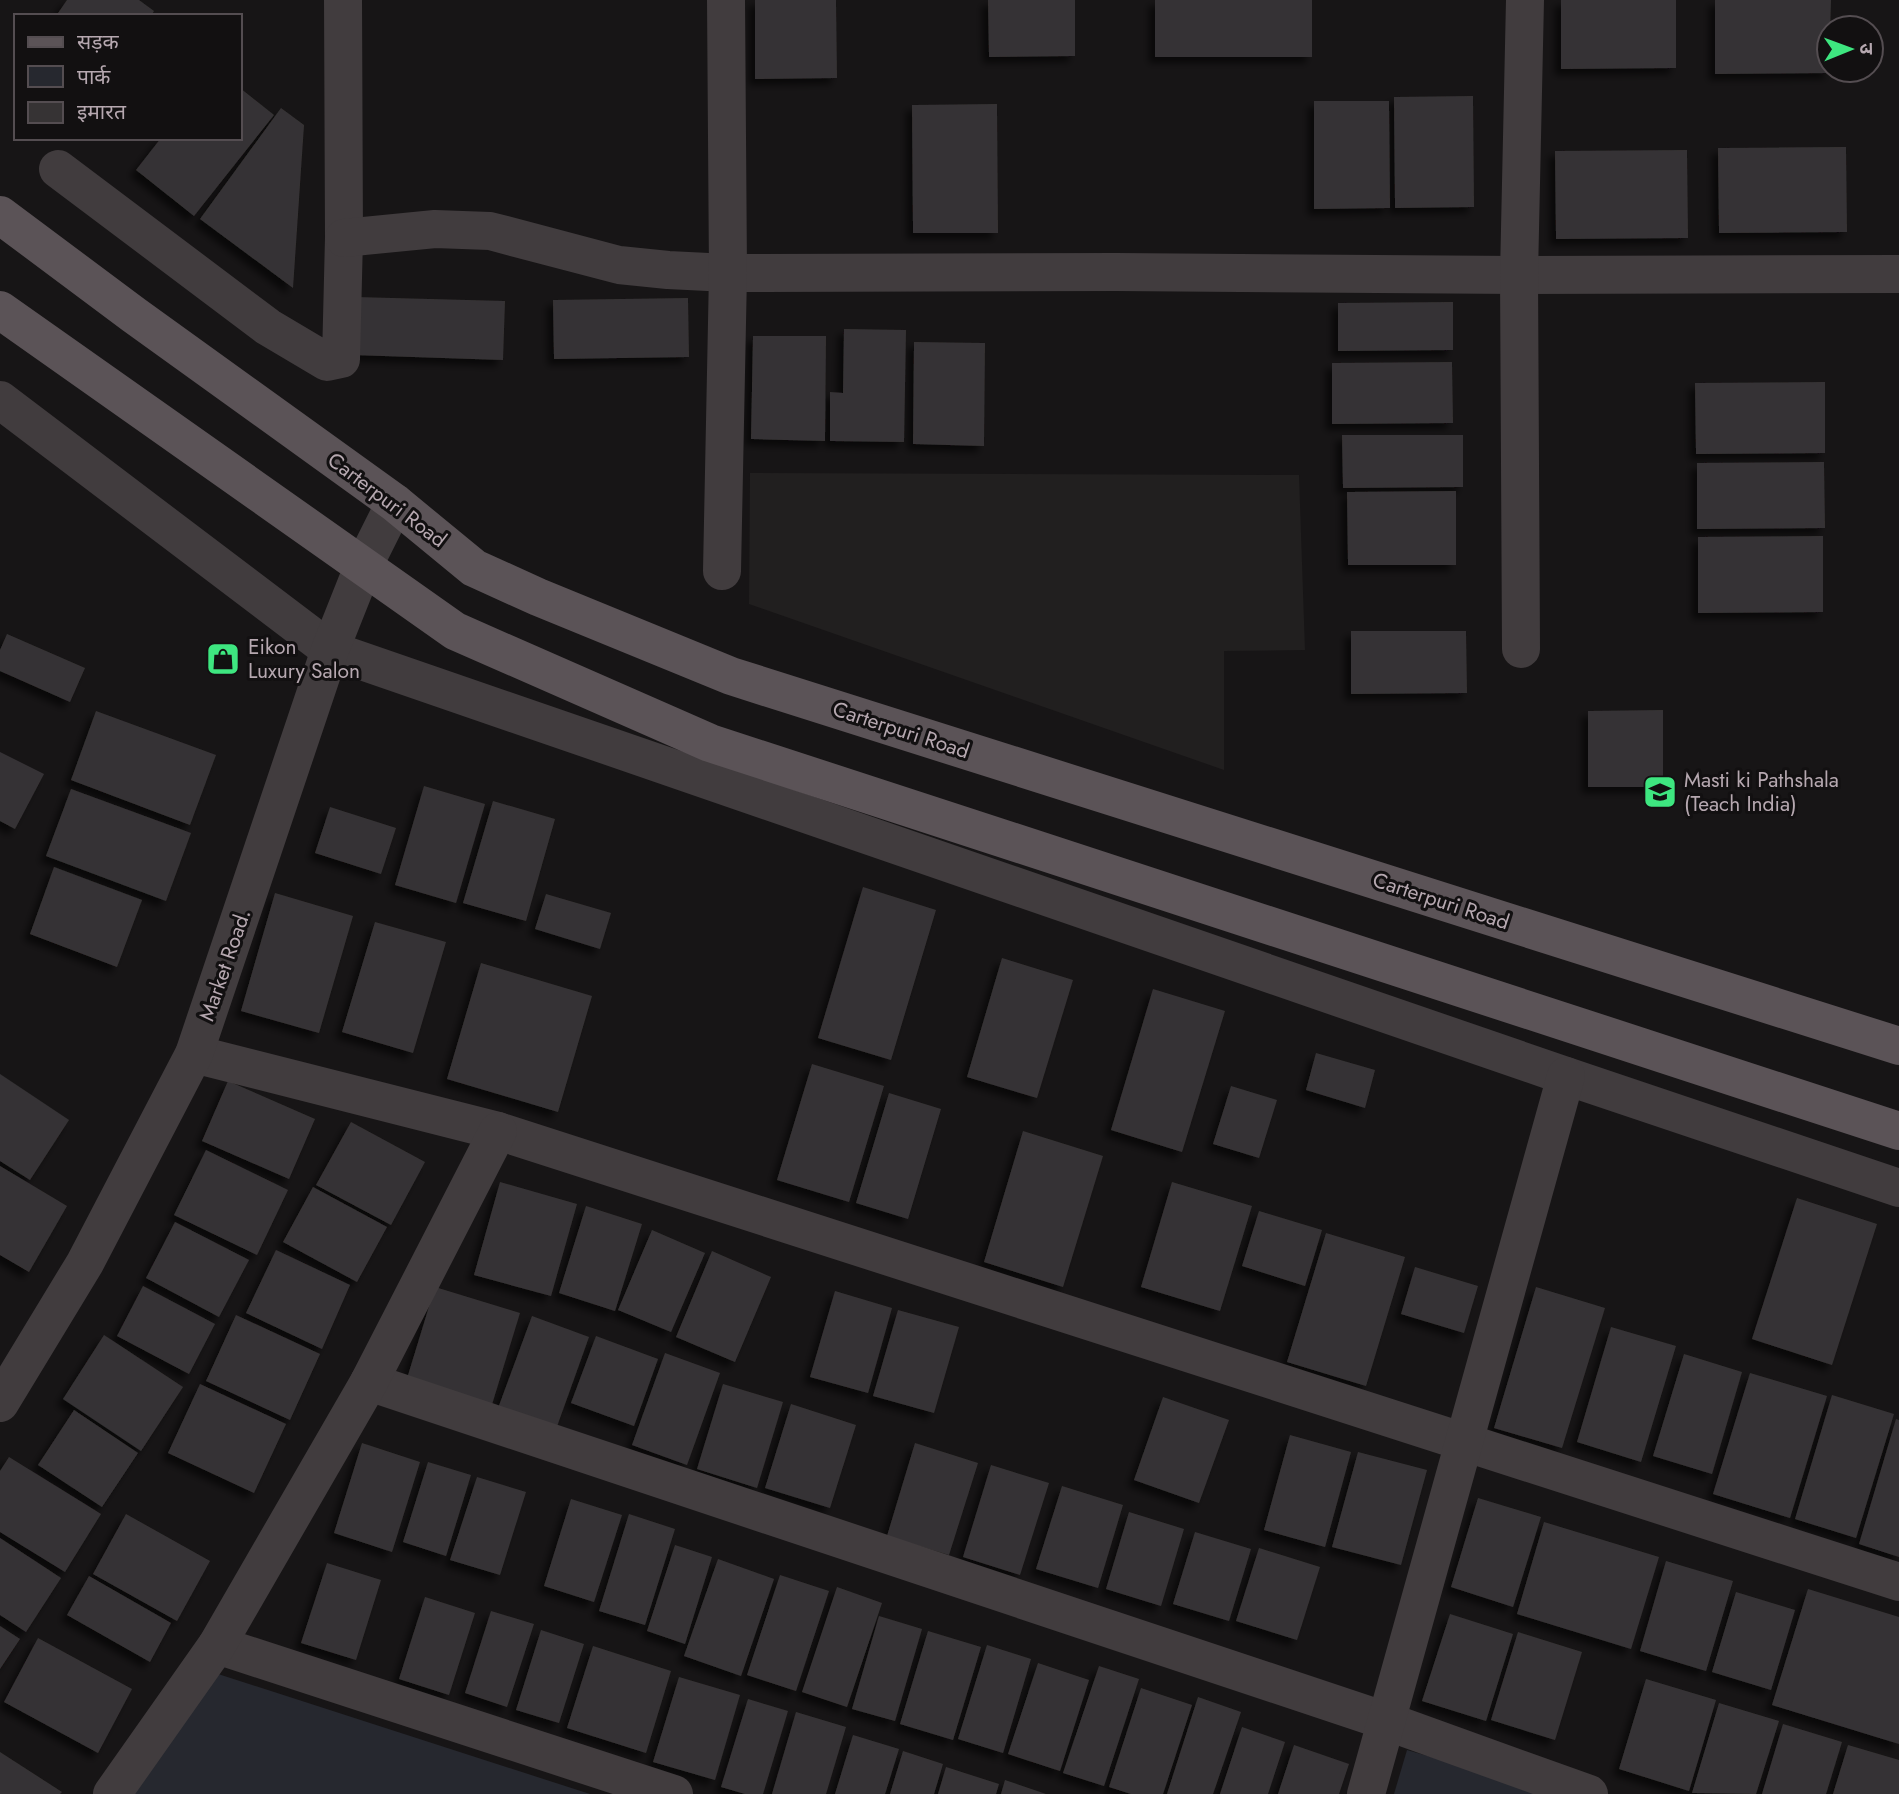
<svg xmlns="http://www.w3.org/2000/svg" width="1899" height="1794" font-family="Jost,'Noto Sans Devanagari',sans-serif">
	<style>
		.built { fill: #211f1f }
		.green { fill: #26282f }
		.building { fill: #363334; filter: url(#shadow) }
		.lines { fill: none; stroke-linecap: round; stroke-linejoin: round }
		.minor { stroke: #413c3e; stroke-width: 38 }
		.major { stroke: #5b5357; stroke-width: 38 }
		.labels { text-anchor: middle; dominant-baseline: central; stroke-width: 6; stroke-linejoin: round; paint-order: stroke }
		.street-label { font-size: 21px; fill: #b6a8b0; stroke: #121011 }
		.poi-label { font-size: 21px; fill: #b6a8b0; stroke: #121011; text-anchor: start }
	</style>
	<defs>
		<filter id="shadow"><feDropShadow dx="-6" dy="6" stdDeviation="3.5" flood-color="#0009"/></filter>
	</defs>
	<rect width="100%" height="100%" fill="#171516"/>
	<!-- built -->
	<path class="built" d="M750 473 1299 475 1305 650 1224 651V770L749 604Z"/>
	<!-- green -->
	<g class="green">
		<path d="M215 1673 590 1794H134Z"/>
		<path d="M1407 1750 1560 1794H1394Z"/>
	</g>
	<!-- building -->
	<g class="building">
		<path d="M67 0H139L154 11 151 16H56Z"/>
		<path d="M755 0H836L837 78 755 79Z"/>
		<path d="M988 0H1075V56L989 57Z"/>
		<rect x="1155" y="0" width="157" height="57"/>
		<path d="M1561 0H1676V68L1561 69Z"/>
		<path d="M1715 0H1831L1829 70H1831V73L1715 74Z"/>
		<path d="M240 88 274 115 194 216 136 170 161 138H240Z"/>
		<path d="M1473 96 1474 207 1395 208 1394 97Z"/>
		<path d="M1314 101H1389L1390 208 1314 209Z"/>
		<path d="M997 104 998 233H913L912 105Z"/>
		<path d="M281 108 304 125 293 288 200 219Z"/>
		<path d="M1846 147 1847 232 1719 233 1718 148Z"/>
		<path d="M1687 150 1688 238 1556 239 1555 151Z"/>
		<path d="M355 297 505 301 503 360 353 355Z"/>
		<path d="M688 298 689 357 554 359 553 300Z"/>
		<path d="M1453 302V350L1338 351V303Z"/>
		<path d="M844 329 906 330 904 442 830 441V392L843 393Z"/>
		<path d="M753 336H826L825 441 751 439Z"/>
		<path d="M914 342 985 343 984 446 913 444Z"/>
		<path d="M1452 362 1453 423 1332 424V363Z"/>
		<path d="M1825 382V453L1696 454 1695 383Z"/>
		<path d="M1342 435H1463V487L1343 488Z"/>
		<path d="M1824 462 1825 528 1697 529V463Z"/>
		<path d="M1456 491V565H1348L1347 492Z"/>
		<path d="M1823 536V612L1698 613V537Z"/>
		<path d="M1351 631H1466L1467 693 1351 694Z"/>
		<path d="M7 634 85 668 70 702 0 671V650Z"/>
		<path d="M1663 710V787H1588V711Z"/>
		<path d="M96 711 216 755 190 825 71 780Z"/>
		<path d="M0 752 44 774 15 829 0 821Z"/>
		<path d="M424 786 485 804 456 903 395 885Z"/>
		<path d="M71 789 191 833 166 901 46 856Z"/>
		<path d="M493 801 555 819 526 921 463 903Z"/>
		<path d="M330 807 396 828 381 874 315 853Z"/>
		<path d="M54 867 142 900 117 967 30 934Z"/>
		<path d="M863 887 936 910 891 1060 818 1038Z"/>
		<path d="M275 893 353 916 319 1033 241 1011Z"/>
		<path d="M546 894 611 913 600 949 535 929Z"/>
		<path d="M375 922 446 942 413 1053 342 1032Z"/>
		<path d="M1002 958 1073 980 1037 1098 967 1077Z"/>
		<path d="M481 963 592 996 558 1112 447 1079Z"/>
		<path d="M1153 989 1225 1011 1182 1152 1111 1130Z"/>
		<path d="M1316 1053 1375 1070 1365 1108 1306 1090Z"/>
		<path d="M812 1064 884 1086 849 1202 777 1180Z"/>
		<path d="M0 1074 69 1120 30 1180 0 1161Z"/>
		<path d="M228 1081 315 1119 289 1179 202 1141Z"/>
		<path d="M1231 1086 1277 1100 1259 1158 1213 1144Z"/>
		<path d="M889 1093 941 1109 908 1219 856 1203Z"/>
		<path d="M351 1122 425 1162 391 1225 316 1185Z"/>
		<path d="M1023 1131 1103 1156 1063 1287 984 1262Z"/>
		<path d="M206 1150 288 1190 257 1255 174 1215Z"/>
		<path d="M0 1166 67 1206 29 1272 0 1255Z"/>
		<path d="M500 1182 577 1204 551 1296 474 1275Z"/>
		<path d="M1172 1182 1252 1206 1220 1311 1141 1287Z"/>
		<path d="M313 1187 387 1227 357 1282 283 1242Z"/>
		<path d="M1797 1198 1877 1224 1832 1365 1752 1339Z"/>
		<path d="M586 1206 642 1224 615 1311 559 1293Z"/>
		<path d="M1259 1211 1322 1230 1305 1286 1242 1266Z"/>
		<path d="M175 1222 249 1260 219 1317 146 1278Z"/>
		<path d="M652 1230 705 1253 671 1332 618 1310Z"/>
		<path d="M1326 1233 1405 1257 1366 1386 1287 1362Z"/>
		<path d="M276 1250 350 1285 322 1349 246 1313Z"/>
		<path d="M712 1251 771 1277 735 1362 676 1337Z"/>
		<path d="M1415 1267 1478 1286 1464 1333 1401 1314Z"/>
		<path d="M143 1286 215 1324 189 1374 117 1336Z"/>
		<path d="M435 1287 520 1313 490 1411 405 1385Z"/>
		<path d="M1536 1287 1605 1308 1562 1448 1494 1428Z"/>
		<path d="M835 1291 892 1308 868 1393 810 1377Z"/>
		<path d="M898 1310 959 1327 934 1413 873 1396Z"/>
		<path d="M236 1315 320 1354 290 1420 206 1381Z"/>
		<path d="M532 1316 589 1337 555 1432 497 1411Z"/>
		<path d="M1611 1327 1676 1346 1641 1462 1577 1442Z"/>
		<path d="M104 1335 183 1387 141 1451 63 1399Z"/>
		<path d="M596 1336 658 1359 634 1426 571 1403Z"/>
		<path d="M665 1353 720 1373 687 1465 632 1445Z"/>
		<path d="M1684 1354 1742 1372 1712 1474 1653 1456Z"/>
		<path d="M1750 1373 1827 1396 1790 1518 1713 1494Z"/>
		<path d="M200 1384 286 1424 254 1493 168 1453Z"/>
		<path d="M723 1384 783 1402 757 1488 697 1469Z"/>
		<path d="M1832 1395 1894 1414 1856 1538 1795 1519Z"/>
		<path d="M1163 1397 1229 1420 1199 1503 1134 1480Z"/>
		<path d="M791 1404 856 1425 830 1508 765 1488Z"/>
		<path d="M74 1410 138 1453 102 1507 38 1465Z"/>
		<path d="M1896 1419 1899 1420V1557L1859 1544Z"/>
		<path d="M1290 1435 1351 1452 1325 1547 1264 1530Z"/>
		<path d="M362 1443 420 1462 392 1552 334 1533Z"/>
		<path d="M915 1443 978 1463 949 1555 887 1536Z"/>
		<path d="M1358 1452 1427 1470 1401 1565 1332 1547Z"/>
		<path d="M9 1457 101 1514 65 1572 0 1532V1471Z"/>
		<path d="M428 1462 471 1475 446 1556 403 1542Z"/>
		<path d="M991 1465 1049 1483 1020 1575 963 1557Z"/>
		<path d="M477 1477 526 1492 500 1575 450 1560Z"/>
		<path d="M1062 1486 1123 1505 1098 1588 1036 1569Z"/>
		<path d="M1478 1498 1541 1517 1513 1607 1451 1587Z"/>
		<path d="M571 1499 622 1515 594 1602 544 1586Z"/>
		<path d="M1129 1512 1184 1529 1161 1606 1106 1589Z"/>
		<path d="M126 1514 210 1561 177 1621 93 1574Z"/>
		<path d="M629 1514 675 1529 645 1625 599 1611Z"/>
		<path d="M1544 1522 1659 1557 1631 1649 1517 1614Z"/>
		<path d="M1195 1532 1251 1549 1229 1621 1173 1604Z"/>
		<path d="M0 1538 61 1578 26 1632 0 1615Z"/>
		<path d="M675 1545 712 1557 685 1644 647 1631Z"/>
		<path d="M1259 1548 1320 1567 1297 1640 1236 1621Z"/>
		<path d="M718 1559 774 1579 741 1676 684 1656Z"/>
		<path d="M1666 1561 1733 1581 1706 1671 1640 1651Z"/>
		<path d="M327 1563 381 1580 356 1660 301 1643Z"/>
		<path d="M780 1575 829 1591 796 1691 747 1675Z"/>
		<path d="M89 1576 171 1623 150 1662 67 1615Z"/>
		<path d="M837 1587 882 1603 847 1707 802 1692Z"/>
		<path d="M1808 1589 1899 1617V1744L1772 1705Z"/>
		<path d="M1736 1592 1795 1610 1771 1690 1712 1672Z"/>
		<path d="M425 1597 475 1613 449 1695 399 1679Z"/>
		<path d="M491 1611 534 1624 507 1707 465 1693Z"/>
		<path d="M1450 1614 1513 1634 1486 1721 1422 1701Z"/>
		<path d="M879 1616 922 1629 895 1721 852 1709Z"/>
		<path d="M0 1626 20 1639 0 1669Z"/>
		<path d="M541 1630 584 1644 559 1723 516 1710Z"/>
		<path d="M928 1631 981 1647 953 1740 900 1724Z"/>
		<path d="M1518 1632 1582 1652 1555 1740 1491 1720Z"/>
		<path d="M38 1638 132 1689 98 1753 4 1702Z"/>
		<path d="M987 1645 1031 1659 1003 1753 958 1739Z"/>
		<path d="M593 1646 671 1671 646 1753 567 1728Z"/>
		<path d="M1038 1663 1089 1680 1060 1771 1008 1754Z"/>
		<path d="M1099 1666 1139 1679 1104 1786 1063 1773Z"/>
		<path d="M679 1677 740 1695 715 1780 653 1762Z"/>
		<path d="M1646 1679 1716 1700 1689 1791 1619 1769Z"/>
		<path d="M1141 1688 1192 1705 1163 1794H1131L1109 1787Z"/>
		<path d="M1198 1697 1241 1712 1213 1794H1167Z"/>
		<path d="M748 1699 788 1711 763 1794H745L721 1787Z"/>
		<path d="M1719 1703 1779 1721 1756 1794 1692 1793Z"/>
		<path d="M796 1712 846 1727 826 1794H772Z"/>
		<path d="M1783 1724 1842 1742 1826 1794H1762Z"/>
		<path d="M1242 1727 1285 1742 1268 1794H1220Z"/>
		<path d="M853 1735 899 1749 885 1794H835Z"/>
		<path d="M1294 1745 1349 1764 1339 1794H1278Z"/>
		<path d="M1848 1745 1899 1760V1794H1833Z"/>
		<path d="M903 1751 943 1764 934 1794H890Z"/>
		<path d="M0 1752 62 1792 60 1794H0Z"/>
		<path d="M946 1767 999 1784 996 1794H938Z"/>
		<path d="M1005 1780 1046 1794H1001Z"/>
	</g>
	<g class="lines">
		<!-- minor -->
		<g class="minor">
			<path d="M58 169 268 327 327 362 341 359 344 238 343 0"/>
			<path d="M344 238 435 229 490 231 619 265 668 270 728 273 1116 272 1519 275 1899 274"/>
			<path d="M0 400 330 650 1566 1076 1899 1188"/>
			<path d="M722 571 728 273 726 0"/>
			<path d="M1521 649 1519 275 1525 0"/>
			<path d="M194 1054 498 1131 1899 1582"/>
			<path d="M369 1382 1386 1721 1589 1794"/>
			<path d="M0 1403 85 1263 194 1054 330 650 363 567 395 503"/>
			<path d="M217 1645 674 1794"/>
			<path d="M112 1794 217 1645 369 1382 498 1131"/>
			<path d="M1366 1794 1566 1076"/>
		</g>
		<!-- major -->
		<g class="major">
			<path d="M0 215 134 315 395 503 474 568 538 597 731 676 1899 1046"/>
			<path d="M0 310 455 631 710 743 1899 1131"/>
		</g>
	</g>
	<!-- icons -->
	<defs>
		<symbol id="shop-square" viewBox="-11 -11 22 22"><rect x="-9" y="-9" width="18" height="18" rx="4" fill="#3ee680" stroke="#121011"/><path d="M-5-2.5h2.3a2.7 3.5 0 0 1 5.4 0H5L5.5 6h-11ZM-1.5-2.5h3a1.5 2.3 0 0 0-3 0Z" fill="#111"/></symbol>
		<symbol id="school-square" viewBox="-11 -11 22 22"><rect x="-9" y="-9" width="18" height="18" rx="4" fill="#3ee680" stroke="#121011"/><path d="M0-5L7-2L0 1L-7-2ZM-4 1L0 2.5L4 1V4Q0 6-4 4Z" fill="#111"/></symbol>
	</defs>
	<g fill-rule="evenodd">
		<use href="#shop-square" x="204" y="640" width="38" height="38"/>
		<use href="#school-square" x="1641" y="773" width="38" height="38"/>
	</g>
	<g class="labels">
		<!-- street labels -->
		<g class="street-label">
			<text transform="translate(387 500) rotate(37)">Carterpuri Road</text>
			<text transform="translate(901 730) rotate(18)">Carterpuri Road</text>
			<text transform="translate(1441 901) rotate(18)">Carterpuri Road</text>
			<text transform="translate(225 965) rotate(-71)">Market Road.</text>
		</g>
		<!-- poi labels -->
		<g class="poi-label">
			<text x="248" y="647">Eikon<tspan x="248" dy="24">Luxury Salon</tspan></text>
			<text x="1684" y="780">Masti ki Pathshala<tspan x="1684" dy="24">(Teach India)</tspan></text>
		</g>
	</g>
	<!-- legend -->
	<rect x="14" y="14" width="228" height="126" fill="#121011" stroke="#544d51" stroke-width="2"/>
	<rect x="28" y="37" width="35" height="10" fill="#5b5357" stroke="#544d51" stroke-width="2"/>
	<text x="77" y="49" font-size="21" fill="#b6a8b0">सड़क</text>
	<rect x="28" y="66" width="35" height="21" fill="#26282f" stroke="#544d51" stroke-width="2"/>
	<text x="77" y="84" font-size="21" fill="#b6a8b0">पार्क</text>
	<rect x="28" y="102" width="35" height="21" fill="#363334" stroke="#544d51" stroke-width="2"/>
	<text x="77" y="119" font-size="21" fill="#b6a8b0">इमारत</text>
	<!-- north arrow -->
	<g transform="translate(1850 49) rotate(89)"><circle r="33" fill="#121011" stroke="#544d51" stroke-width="2"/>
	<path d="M0-5L12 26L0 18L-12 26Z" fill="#3ee680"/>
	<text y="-10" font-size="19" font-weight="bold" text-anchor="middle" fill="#b6a8b0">उ</text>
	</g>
</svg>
